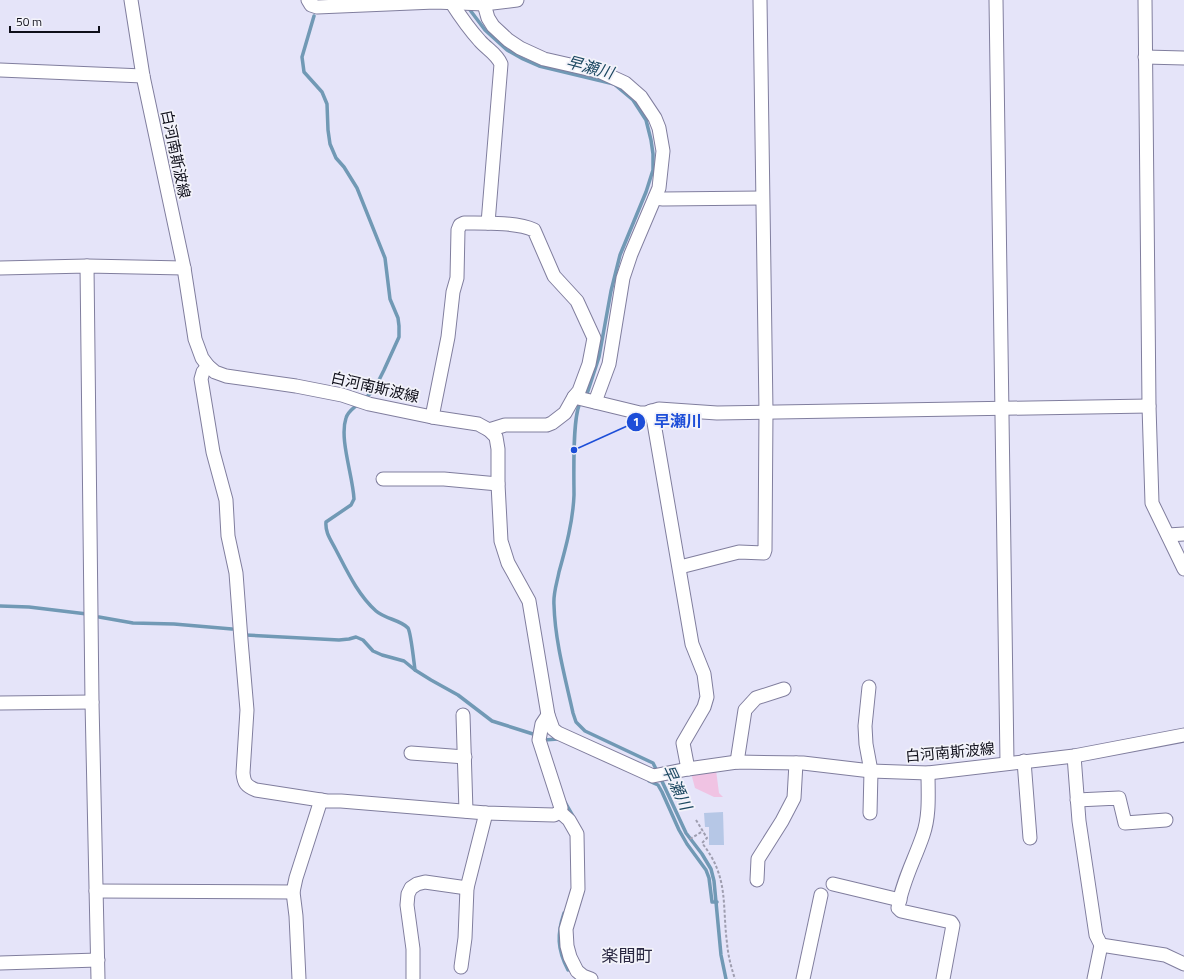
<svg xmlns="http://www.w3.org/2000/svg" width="1184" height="979" font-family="'Titillium Web','Noto Sans JP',sans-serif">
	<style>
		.green { fill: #f0c3e3 }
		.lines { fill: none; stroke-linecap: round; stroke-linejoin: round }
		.stream { stroke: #7199b5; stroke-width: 3.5 }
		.building { fill: #b6c7e6 }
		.minor-casing { stroke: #807e9e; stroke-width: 15 }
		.path { stroke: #9f9eb0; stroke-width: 2; stroke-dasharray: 3 2; stroke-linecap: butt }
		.minor { stroke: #fff; stroke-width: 13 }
		.labels { text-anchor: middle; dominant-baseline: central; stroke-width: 3.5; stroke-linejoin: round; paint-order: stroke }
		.street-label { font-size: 15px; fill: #0f0f1a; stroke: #f3f3fa }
		.water-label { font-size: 16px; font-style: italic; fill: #1b4760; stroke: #f3f3fa }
		.quarter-label { font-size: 17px; fill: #292741; stroke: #f3f3fa }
		.leader { fill: none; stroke: #1d4ed8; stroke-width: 1.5 }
		.callout-dot { fill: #1d4ed8; stroke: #f3f3fa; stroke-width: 1.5 }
		.mark-label { font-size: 12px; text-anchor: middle; font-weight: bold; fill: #fff }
		.callout-label { font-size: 16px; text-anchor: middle; font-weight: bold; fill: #1d4ed8; stroke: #f3f3fa; stroke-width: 3.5; stroke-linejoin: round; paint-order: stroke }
	</style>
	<rect width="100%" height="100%" fill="#e5e4f9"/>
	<!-- green -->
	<path class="green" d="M716 770 719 793 723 797H714L695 788 691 773Z"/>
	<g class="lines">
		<!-- stream -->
		<g class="stream">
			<path d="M467 6 485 30 507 50 523 59 539 66 614 84 633 100 646 120 651 140 653 154V170L646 192 620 255 611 291 599 357 587 394 585 397"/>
			<path d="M314 16 302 57 304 72 322 92 327 104 328 130 330 144 336 158 344 167 357 188 385 258 390 299 398 318 399 326V337L384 370 375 388 365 399"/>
			<path d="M581 401C572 414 574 476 574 495 573 521 566 547 559 572 557 583 553 593 554 605 555 641 565 677 573 713L576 722 585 731 653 763 657 771"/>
			<path d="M358 404C354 408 348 411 346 418 339 439 353 476 354 499L351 505 326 522C325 533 331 540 336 550 347 571 358 595 376 611 385 619 401 620 408 628 411 633 414 663 415 670L431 680 458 695 492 721 533 734"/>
			<path d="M0 606 29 607 87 614"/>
			<path d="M99 617 133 623 174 624 232 629"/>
			<path d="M245 635 339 640 349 639 356 637 363 640 373 651 382 655 404 661 415 670"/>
			<path d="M545 741 544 740 558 739"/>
			<path d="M660 777 686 833 702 854 711 869 714 881 721 955 726 979"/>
			<path d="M649 781 658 785 662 792 679 830 687 844 706 870 709 878 712 902H717"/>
			<path d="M565 802 573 816"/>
			<path d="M564 913C557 934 557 949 568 970"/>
		</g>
	</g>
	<!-- building -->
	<path class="building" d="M723 812 724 845H709V827H705L704 813Z"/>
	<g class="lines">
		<defs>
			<g id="minor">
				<path d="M131 0 143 76 184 268 195 339 202 358 208 366 215 372 226 376 296 386 342 395 369 404 432 417 478 424 489 430 496 437 498 449V484L501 541 508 563 529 601 548 715 553 729 558 733 653 776 688 769 737 762 803 763 871 771 928 773 1074 756 1184 735"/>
				<path d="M308 0 311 5 317 7 435 2 484 4 517 0"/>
				<path d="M996 0 1007 762"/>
				<path d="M1145 0 1149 406 1152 503 1184 569"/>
				<path d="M451 2C460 16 469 29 480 41 487 49 497 54 501 64L488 223"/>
				<path d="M484 4 488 18 493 26 508 40 520 48 544 59 601 72 625 83 641 97 655 118 659 128 663 151 659 188 631 254 623 278 609 364 595 402"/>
				<path d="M1145 57 1184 58"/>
				<path d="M0 70 143 76"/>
				<path d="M655 198 663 199 762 198"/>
				<path d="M87 266 92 702 98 979"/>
				<path d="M0 268 87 266 184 268"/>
				<path d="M208 366 203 372 201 379 213 452 226 500 228 536 236 573 241 640 247 710 243 773C244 783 246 786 256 790L327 801H341L486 813 554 815 560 812 561 808 539 740 542 724 548 715"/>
				<path d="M574 397 640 413H646L659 409 717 413 1149 406"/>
				<path d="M651 411 654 423 692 644 704 674 707 697 704 707 683 743 688 769"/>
				<path d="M432 417 448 337 453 292 457 278 458 230 460 225 464 223C483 223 517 222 534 230L554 276 577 301 594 338 589 364 579 391 574 397 565 413 552 423 547 425H505L489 430"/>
				<path d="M383 479H444L498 484"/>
				<path d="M1168 535 1184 534"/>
				<path d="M680 567 739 552 764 553 765 550 766 411 760 0"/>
				<path d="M869 687 865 726 866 744 871 771 870 813"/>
				<path d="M0 703 92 702"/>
				<path d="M463 715 466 811"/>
				<path d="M411 753 465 757"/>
				<path d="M1074 756 1079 821 1096 935 1101 945 1094 979"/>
				<path d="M1024 761 1030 838"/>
				<path d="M737 762 745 710 756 698 784 689"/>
				<path d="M928 773C928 793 930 815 923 835 915 859 902 882 898 908L901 911 951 922 953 925 943 979"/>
				<path d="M1077 800 1119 798 1125 823 1166 820"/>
				<path d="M560 812 569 820 577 834 578 889 566 929 567 946 570 957 577 971 583 976 591 979"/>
				<path d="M757 880 758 859 782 821 794 798 796 763"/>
				<path d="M833 884 900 900"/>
				<path d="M96 891 293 892"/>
				<path d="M1101 945 1165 955 1184 964"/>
				<path d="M0 963 98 960"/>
				<path d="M461 967 465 938 467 888 486 813"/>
				<path d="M413 978V949L407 905 408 894 411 888 417 884 425 882 467 888"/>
				<path d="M299 979 296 916 293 892 296 878 321 800"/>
				<path d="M803 979 821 895"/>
			</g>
		</defs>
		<!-- minor casing -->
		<use href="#minor" class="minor-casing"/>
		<!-- path -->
		<g class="path">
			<path d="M696 820 707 838 702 843C729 877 722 904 727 943 728 955 731 967 735 979"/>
			<path d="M690 839 703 831"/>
		</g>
		<!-- minor -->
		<use href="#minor" class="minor"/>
	</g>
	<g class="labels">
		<!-- street labels -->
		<g class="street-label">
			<text transform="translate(176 154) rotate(78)">白河南斯波線</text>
			<text transform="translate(375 387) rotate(13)">白河南斯波線</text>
			<text transform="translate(950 752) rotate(-5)">白河南斯波線</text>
		</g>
		<!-- water labels -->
		<g class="water-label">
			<text transform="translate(590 67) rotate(15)">早瀬川</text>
			<text transform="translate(677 787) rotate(65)">早瀬川</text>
		</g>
		<!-- quarter labels -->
		<g class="quarter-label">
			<text x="627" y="956">楽間町</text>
		</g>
	</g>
	<!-- callouts -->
	<path class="leader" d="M574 450L636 422"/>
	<g class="callout-dot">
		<circle cx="574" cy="450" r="4"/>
		<circle cx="636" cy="422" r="10"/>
	</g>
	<g class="mark-label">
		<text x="636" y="426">1</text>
	</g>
	<g class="callout-label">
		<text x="678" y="427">早瀬川</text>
	</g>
	<!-- scale -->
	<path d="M10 26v6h89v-6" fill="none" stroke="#0f0f1a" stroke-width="2"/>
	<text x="16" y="26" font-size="12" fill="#0f0f1a" stroke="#f3f3fa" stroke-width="3" paint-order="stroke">50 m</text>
</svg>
